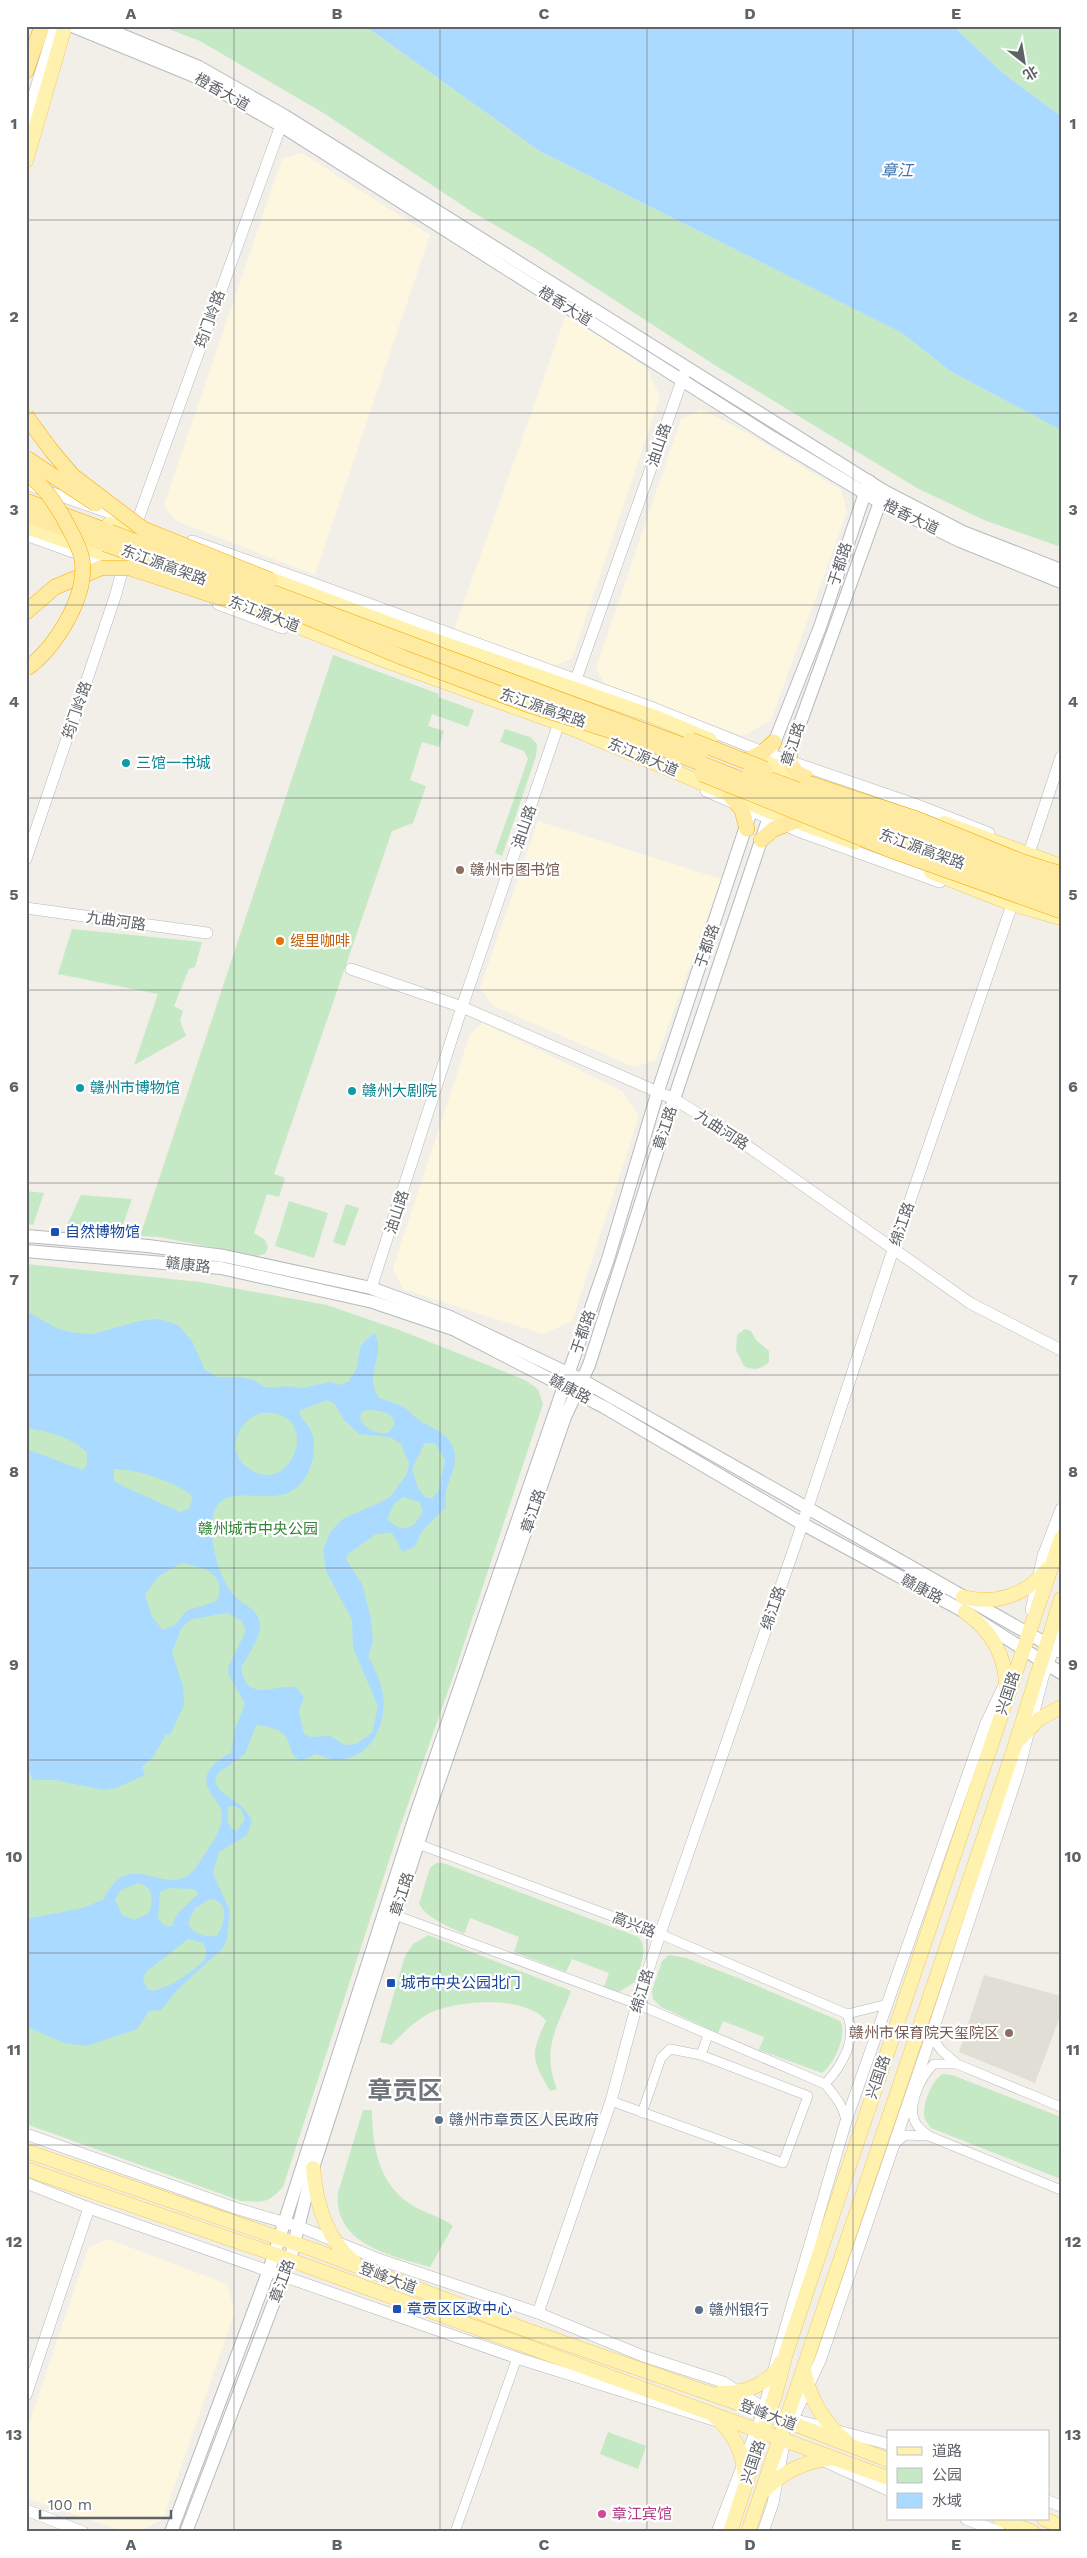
<svg xmlns="http://www.w3.org/2000/svg" width="1087" height="2558" font-family="'Work Sans','Noto Sans SC',sans-serif">
	<style>
		.commercial { fill: #fef7e0 }
		.education { fill: #e1ded6 }
		.green { fill: #c5e8c5 }
		.water { fill: #aadaff; fill-rule: evenodd }
		.lines { fill: none; stroke-linecap: round; stroke-linejoin: round }
		.minor-casing { stroke: #b5b8bc; stroke-width: 10 }
		.tertiary-casing { stroke: #b5b8bc; stroke-width: 12 }
		.secondary-casing { stroke: #b6babf; stroke-width: 14 }
		.primary-casing { stroke: #f2c960; stroke-width: 15 }
		.trunk-casing { stroke: #f9ab00; stroke-width: 16 }
		.minor { stroke: #fff; stroke-width: 9 }
		.tertiary { stroke: #fff; stroke-width: 11 }
		.secondary { stroke: #fff; stroke-width: 12 }
		.primary { stroke: #fff2af; stroke-width: 14 }
		.trunk { stroke: #feeaa1; stroke-width: 15 }
		.trunk-bridge-casing { stroke: #f9ab00; stroke-width: 16; stroke-linecap: butt }
		.trunk-bridge { stroke: #feeaa1; stroke-width: 15 }
		.grid { fill: none; stroke: #5f6368; stroke-width: 1; stroke-opacity: 0.55 }
		.culture-dot { fill: #0f9aa8; stroke: #fff; stroke-width: 2 }
		.education-dot { fill: #8d6e63; stroke: #fff; stroke-width: 2 }
		.food-dot { fill: #e8710a; stroke: #fff; stroke-width: 2 }
		.transit-dot { fill: #1a4fb4; stroke: #fff; stroke-width: 2 }
		.service-dot { fill: #5c6f8a; stroke: #fff; stroke-width: 2 }
		.hotel-dot { fill: #d1479c; stroke: #fff; stroke-width: 2 }
		.labels { text-anchor: middle; dominant-baseline: central; stroke-width: 4.5; stroke-linejoin: round; paint-order: stroke }
		.street-label { font-size: 15px; fill: #5f6368; stroke: #fff }
		.culture-label { font-size: 15px; fill: #0d838f; stroke: #fff; text-anchor: start }
		.education-label { font-size: 15px; fill: #785e54; stroke: #fff; text-anchor: start }
		.food-label { font-size: 15px; fill: #c56008; stroke: #fff; text-anchor: start }
		.transit-label { font-size: 15px; fill: #164399; stroke: #fff; text-anchor: start }
		.park-label { font-size: 15px; fill: #348238; stroke: #fff }
		.service-label { font-size: 15px; fill: #4e5e75; stroke: #fff; text-anchor: start }
		.hotel-label { font-size: 15px; fill: #b23c85; stroke: #fff; text-anchor: start }
		.water-label { font-size: 16px; font-style: italic; fill: #4174aa; stroke: #fff }
		.town-label { font-size: 25px; font-weight: bold; fill: #70757a; stroke: #fff }
		.neatline { fill: none; stroke: #5f6368; stroke-width: 2 }
		.grid-label { font-size: 16px; text-anchor: middle; font-weight: bold; fill: #5f6368 }
	</style>
	<rect width="100%" height="100%" fill="#f1efe8"/>
	<!-- commercial -->
	<g class="commercial">
		<path d="M302 153 430 235 315 575 176 521 164 505 282 159Z"/>
		<path d="M566 315 647 368 660 397 572 658 554 666 454 630Z"/>
		<path d="M701 409 747 433 841 490 847 512 771 720 743 736 605 685 596 668 681 419Z"/>
		<path d="M538 821 721 879 656 1060 634 1067 493 1006 480 988Z"/>
		<path d="M483 1023 622 1091 639 1116 572 1321 543 1334 403 1289 393 1268 470 1034Z"/>
		<path d="M108 2239 227 2284 235 2311 163 2519 139 2532H126L26 2498V2433L88 2248Z"/>
	</g>
	<!-- education -->
	<path class="education" d="M984 1975 1061 1996V2014L1035 2083 959 2052Z"/>
	<!-- green -->
	<g class="green">
		<path d="M161 26H365L541 152 902 333 950 371 1061 430V547L984 520 917 488 713 364 536 249 471 211 325 114 200 41Z"/>
		<path d="M953 26H1061V116L1004 74Z"/>
		<path d="M333 655 439 694 438 697 474 710 468 727 432 714 428 726 444 731 439 747 422 742 410 780 426 786 413 823 392 831 274 1174 285 1178 279 1197 267 1194 254 1233 265 1240 268 1247 265 1254 256 1256 159 1237 140 1236Z"/>
		<path d="M505 729 530 737 537 744 536 756 502 856 495 853 528 759 524 751 500 742Z"/>
		<path d="M72 929 202 942 195 967 189 969 174 1006 183 1011 180 1021 186 1036 134 1065 158 994 58 974Z"/>
		<path d="M26 1191 44 1193 33 1225 26 1224Z"/>
		<path d="M81 1195 132 1199 121 1230 66 1227Z"/>
		<path d="M289 1201 328 1213 314 1258 275 1246Z"/>
		<path d="M346 1204 359 1208 345 1246 333 1242Z"/>
		<path d="M26 1264 200 1282 327 1305 402 1331 525 1380 538 1389 543 1404 454 1674 399 1830 283 2187C267 2204 264 2202 241 2201L26 2124Z"/>
		<path d="M745 1329 751 1331 756 1340 769 1351V1362C762 1369 753 1371 744 1366L736 1350 737 1335Z"/>
		<path d="M436 1863H443L638 1937C650 1948 639 1969 635 1982L619 1992 604 1987 609 1973 572 1959 566 1972 514 1952 519 1937 470 1918 464 1934C448 1926 428 1919 419 1904L430 1868Z"/>
		<path d="M428 1935 571 1991C557 2029 541 2048 557 2089L550 2091C531 2057 530 2056 546 2021 527 1994 452 2000 426 2015 413 2023 402 2034 391 2045L380 2042 405 1956 413 1944Z"/>
		<path d="M669 1955 686 1958 741 1979 840 2021C848 2033 834 2065 822 2073L759 2050 764 2037 723 2021 718 2033 661 2007 653 1999 652 1991 662 1961Z"/>
		<path d="M943 2074 952 2075 1061 2117V2179L931 2128C928 2124 924 2119 924 2114 924 2101 932 2080 943 2074Z"/>
		<path d="M363 2110H372C372 2147 379 2187 415 2207 427 2214 442 2217 453 2226L430 2267C392 2256 333 2244 338 2193Z"/>
		<path d="M608 2432 646 2446 638 2469 600 2454Z"/>
	</g>
	<!-- water -->
	<g class="water">
		<path d="M365 26H953L1004 74 1061 116V430L950 371 902 333 541 152Z"/>
		<path d="M26 1311 58 1329 76 1333 93 1334 140 1321 160 1319 178 1325 192 1341 205 1370 218 1377H241L254 1380 264 1387 275 1388 287 1386 302 1388 331 1382 340 1385 348 1382 356 1370 361 1345 374 1333C384 1347 373 1365 373 1380 373 1386 376 1393 379 1398 387 1401 397 1403 405 1408 411 1412 416 1419 423 1423 438 1430 455 1438 455 1458 454 1478 443 1484 446 1507L422 1531 415 1546 403 1552 392 1533 376 1534 348 1554 346 1559 362 1584 371 1619 373 1641 368 1656C375 1669 381 1680 383 1695 387 1724 371 1758 338 1760 332 1761 323 1756 316 1754L300 1761 292 1754C288 1731 278 1728 256 1725L245 1754 218 1773 215 1782C225 1802 241 1797 252 1821L247 1835 219 1852 213 1873 230 1911 227 1938 223 1948 178 1989 161 2010 149 2011 137 2029 87 2046 64 2043 26 2026V1919L83 1908 104 1899C131 1840 171 1909 199 1863 207 1850 220 1834 222 1819 223 1805 213 1799 208 1788 201 1772 218 1759 231 1753L235 1729 245 1704 228 1673 229 1665 246 1631 242 1621 227 1613 192 1619 182 1627 172 1652 183 1687 184 1705 170 1735 166 1734 153 1757 142 1767 145 1775 116 1788 104 1790 55 1780H33L30 1773H26V1449L83 1470 87 1465V1453C75 1438 46 1431 26 1428ZM327 1400 335 1404 344 1420 359 1434 390 1437 401 1444 409 1463 407 1474 389 1498 343 1519 331 1531 323 1550 326 1571 352 1620 353 1648 378 1706 372 1733 356 1744 345 1745 330 1736 310 1737 304 1734 299 1711 304 1698 297 1687C273 1685 247 1703 241 1668 247 1656 259 1641 260 1627 260 1610 248 1608 238 1599 220 1585 210 1543 212 1521 219 1467 287 1525 309 1470 313 1460 316 1449 313 1437 312 1426 301 1422 299 1411ZM366 1410C377 1410 393 1411 395 1424L388 1433C375 1434 367 1430 360 1419L361 1413ZM261 1413C325 1407 293 1503 247 1467 225 1450 238 1420 261 1413ZM425 1443H435L445 1460 438 1492 432 1498H426L418 1488 412 1469ZM114 1469C134 1468 180 1483 193 1497L189 1509 180 1512 123 1486 114 1481ZM403 1497 419 1502 423 1511C414 1530 402 1534 387 1519L394 1504ZM182 1563C204 1568 227 1572 217 1601L186 1611 176 1624 163 1630 152 1617 145 1594 159 1576ZM233 1806 241 1809 245 1819 237 1831 231 1829 228 1821V1807ZM138 1883C154 1886 154 1902 148 1914L134 1920 122 1915 115 1899 121 1890ZM169 1888 195 1889 198 1894 179 1912 173 1922 174 1925C166 1929 163 1924 158 1918L160 1892ZM210 1899C231 1901 225 1925 216 1936 206 1938 192 1934 188 1923L195 1908ZM188 1939 203 1943 206 1949 205 1959C196 1970 162 1994 148 1990L143 1980 146 1972Z"/>
	</g>
	<g class="lines">
		<defs>
			<g id="minor">
				<path d="M418 1844 660 1934 847 2014"/>
				<path d="M395 1915 637 2004 825 2084C842 2066 858 2039 847 2014"/>
				<path d="M847 2014 888 2004"/>
				<path d="M931 2036 941 2050 957 2064 1061 2107"/>
				<path d="M701 2055 708 2035"/>
				<path d="M825 2084C835 2096 843 2105 846 2121"/>
				<path d="M611 2101 783 2163 808 2096 701 2055 670 2049 661 2058 642 2113"/>
				<path d="M929 2136C925 2133 920 2129 917 2125 905 2108 921 2076 934 2064H957"/>
				<path d="M894 2145 905 2135 929 2136 1061 2190"/>
				<path d="M455 2532 517 2358"/>
			</g>
			<g id="tertiary">
				<path d="M26 120 55 26"/>
				<path d="M26 484 122 517"/>
				<path d="M137 522 284 117"/>
				<path d="M26 535 112 566"/>
				<path d="M192 541 320 586 656 709 763 752 920 806 989 833"/>
				<path d="M218 604 283 628"/>
				<path d="M573 688 686 369"/>
				<path d="M706 791 798 831 940 882"/>
				<path d="M26 859 115 597 125 561"/>
				<path d="M1026 862 1061 757"/>
				<path d="M26 908 207 933"/>
				<path d="M351 969 462 1007 674 1099 729 1133 970 1303 1061 1350"/>
				<path d="M371 1288 462 1007 561 717"/>
				<path d="M1031 1610 1043 1556 1061 1509"/>
				<path d="M26 2134 238 2209 300 2227 381 2260 538 2313 643 2356 723 2382 764 2408"/>
				<path d="M26 2183 89 2208 517 2358 720 2422"/>
				<path d="M538 2313 611 2101 637 2004 660 1934 797 1540 893 1250 1015 896"/>
				<path d="M26 2395 89 2208"/>
				<path d="M800 2421 888 2444"/>
				<path d="M791 2423 820 2361 931 2036 1018 1773 1043 1677 1061 1630"/>
				<path d="M824 2461 888 2490"/>
				<path d="M1048 2501 1061 2506"/>
				<path d="M26 2510 83 2532"/>
				<path d="M966 2519 1000 2532"/>
				<path d="M717 2532 763 2412 779 2350 846 2121 986 1723 1007 1679"/>
				<path d="M763 2532 773 2503 785 2438"/>
			</g>
			<g id="secondary">
				<path d="M72 26 194 76 280 125 773 438 878 501 960 541 1061 582"/>
				<path d="M100 26 199 67 285 116 884 491 963 532 1061 570"/>
				<path d="M771 751 820 627 869 481"/>
				<path d="M788 757 884 491"/>
				<path d="M26 1236 148 1246 224 1256 371 1288 450 1317 582 1380 1061 1652"/>
				<path d="M26 1251 221 1268 373 1302 453 1329 604 1407 801 1523 965 1612 1061 1673"/>
				<path d="M171 2532 269 2270 416 1814 608 1259 658 1091 756 796"/>
				<path d="M186 2532 290 2260 313 2168 426 1819 565 1417 589 1365 674 1099 774 802"/>
			</g>
			<g id="primary">
				<path d="M26 161 65 26"/>
				<path d="M109 524 153 539"/>
				<path d="M26 527 141 567"/>
				<path d="M260 575 414 633 655 717 710 740"/>
				<path d="M250 608 386 661 559 723 771 812 855 843"/>
				<path d="M755 759 803 776"/>
				<path d="M944 823 1061 866"/>
				<path d="M931 872 1012 904 1061 918"/>
				<path d="M963 1597C995 1605 1026 1596 1047 1569"/>
				<path d="M965 1612C991 1630 1007 1657 1006 1689"/>
				<path d="M1019 1740 1039 1719 1061 1707"/>
				<path d="M26 2151 317 2251 524 2329 763 2412 888 2460"/>
				<path d="M313 2168C316 2204 326 2239 354 2262"/>
				<path d="M26 2169 274 2254 888 2478"/>
				<path d="M804 2369C809 2398 823 2422 846 2441"/>
				<path d="M719 2393C741 2394 771 2385 781 2362"/>
				<path d="M713 2415C733 2431 744 2453 745 2479"/>
				<path d="M764 2491C782 2472 806 2461 833 2458"/>
				<path d="M1000 2519 1033 2532"/>
				<path d="M1044 2519 1061 2526"/>
				<path d="M730 2532 776 2392 786 2353 1061 1538"/>
				<path d="M748 2532 1014 1749 1061 1599"/>
			</g>
			<g id="trunk">
				<path d="M26 71 42 26"/>
				<path d="M26 501 110 532"/>
				<path d="M26 514 105 544"/>
				<path d="M26 612 55 587 101 568"/>
				<path d="M791 748C787 762 793 773 806 777"/>
				<path d="M751 758 763 752 774 742"/>
				<path d="M730 795 742 810 747 829"/>
				<path d="M761 840 774 829 796 821"/>
			</g>
		</defs>
		<!-- minor casing -->
		<use href="#minor" class="minor-casing"/>
		<!-- tertiary casing -->
		<use href="#tertiary" class="tertiary-casing"/>
		<!-- secondary casing -->
		<use href="#secondary" class="secondary-casing"/>
		<!-- primary casing -->
		<use href="#primary" class="primary-casing"/>
		<!-- trunk casing -->
		<use href="#trunk" class="trunk-casing"/>
		<!-- minor -->
		<use href="#minor" class="minor"/>
		<!-- tertiary -->
		<use href="#tertiary" class="tertiary"/>
		<!-- secondary -->
		<use href="#secondary" class="secondary"/>
		<!-- primary -->
		<use href="#primary" class="primary"/>
		<!-- trunk -->
		<use href="#trunk" class="trunk"/>
		<defs>
			<g id="trunk-bridge">
				<path d="M26 416 51 450 73 476 143 529 270 580"/>
				<path d="M26 458 96 504"/>
				<path d="M26 473C43 485 53 500 63 517 70 531 79 544 82 559 88 597 55 648 26 669"/>
				<path d="M110 532 701 752"/>
				<path d="M105 544 304 616 404 658 529 705 644 741 900 842 1061 900"/>
				<path d="M101 568H130L261 611"/>
				<path d="M691 740 765 769"/>
				<path d="M750 772 1061 887"/>
				<path d="M702 774 893 851 1061 911"/>
				<path d="M808 783 914 818 1023 862 1061 874"/>
			</g>
		</defs>
		<!-- trunk-bridge casing -->
		<use href="#trunk-bridge" class="trunk-bridge-casing"/>
		<!-- trunk-bridge -->
		<use href="#trunk-bridge" class="trunk-bridge"/>
	</g>
	<!-- grid -->
	<path class="grid" d="M234 26V2532M440 26V2532M647 26V2532M853 26V2532M26 220H1061M26 413H1061M26 605H1061M26 798H1061M26 990H1061M26 1183H1061M26 1375H1061M26 1568H1061M26 1760H1061M26 1953H1061M26 2145H1061M26 2338H1061"/>
	<!-- markers -->
	<g class="culture-dot">
		<circle cx="126" cy="763" r="5"/>
		<circle cx="80" cy="1088" r="5"/>
		<circle cx="352" cy="1091" r="5"/>
	</g>
	<g class="education-dot">
		<circle cx="460" cy="870" r="5"/>
		<circle cx="1009" cy="2033" r="5"/>
	</g>
	<circle class="food-dot" cx="280" cy="941" r="5"/>
	<g class="transit-dot">
		<rect x="50" y="1227" width="10" height="10" rx="2.5"/>
		<rect x="386" y="1978" width="10" height="10" rx="2.5"/>
		<rect x="392" y="2304" width="10" height="10" rx="2.5"/>
	</g>
	<g class="service-dot">
		<circle cx="439" cy="2120" r="5"/>
		<circle cx="699" cy="2310" r="5"/>
	</g>
	<circle class="hotel-dot" cx="602" cy="2514" r="5"/>
	<g class="labels">
		<!-- street labels -->
		<g class="street-label">
			<text transform="translate(222 92) rotate(29)">橙香大道</text>
			<text transform="translate(565 306) rotate(32)">橙香大道</text>
			<text transform="translate(210 319) rotate(-70)">筠门岭路</text>
			<text transform="translate(659 445) rotate(-71)">油山路</text>
			<text transform="translate(911 517) rotate(26)">橙香大道</text>
			<text transform="translate(840 564) rotate(-72)">于都路</text>
			<text transform="translate(164 565) rotate(20)">东江源高架路</text>
			<text transform="translate(264 614) rotate(21)">东江源大道</text>
			<text transform="translate(543 708) rotate(19)">东江源高架路</text>
			<text transform="translate(77 710) rotate(-71)">筠门岭路</text>
			<text transform="translate(793 744) rotate(-72)">章江路</text>
			<text transform="translate(643 757) rotate(23)">东江源大道</text>
			<text transform="translate(524 827) rotate(-71)">油山路</text>
			<text transform="translate(922 849) rotate(20)">东江源高架路</text>
			<text transform="translate(116 921) rotate(8)">九曲河路</text>
			<text transform="translate(707 946) rotate(-71)">于都路</text>
			<text transform="translate(665 1128) rotate(-72)">章江路</text>
			<text transform="translate(722 1130) rotate(33)">九曲河路</text>
			<text transform="translate(397 1212) rotate(-72)">油山路</text>
			<text transform="translate(902 1224) rotate(-71)">绵江路</text>
			<text transform="translate(188 1265) rotate(6)">赣康路</text>
			<text transform="translate(583 1332) rotate(-71)">于都路</text>
			<text transform="translate(570 1389) rotate(28)">赣康路</text>
			<text transform="translate(533 1511) rotate(-71)">章江路</text>
			<text transform="translate(922 1589) rotate(28)">赣康路</text>
			<text transform="translate(773 1608) rotate(-71)">绵江路</text>
			<text transform="translate(1008 1693) rotate(-72)">兴国路</text>
			<text transform="translate(402 1894) rotate(-72)">章江路</text>
			<text transform="translate(634 1925) rotate(21)">高兴路</text>
			<text transform="translate(642 1991) rotate(-73)">绵江路</text>
			<text transform="translate(878 2077) rotate(-71)">兴国路</text>
			<text transform="translate(388 2278) rotate(21)">登峰大道</text>
			<text transform="translate(282 2281) rotate(-70)">章江路</text>
			<text transform="translate(768 2415) rotate(21)">登峰大道</text>
			<text transform="translate(753 2462) rotate(-71)">兴国路</text>
		</g>
		<!-- culture labels -->
		<g class="culture-label">
			<text x="136" y="763">三馆一书城</text>
			<text x="90" y="1088">赣州市博物馆</text>
			<text x="362" y="1091">赣州大剧院</text>
		</g>
		<!-- education labels -->
		<g class="education-label">
			<text x="470" y="870">赣州市图书馆</text>
			<text x="999" y="2033" text-anchor="end">赣州市保育院天玺院区</text>
		</g>
		<!-- food labels -->
		<g class="food-label">
			<text x="290" y="941">缇里咖啡</text>
		</g>
		<!-- transit labels -->
		<g class="transit-label">
			<text x="65" y="1232">自然博物馆</text>
			<text x="401" y="1983">城市中央公园北门</text>
			<text x="407" y="2309">章贡区区政中心</text>
		</g>
		<!-- park labels -->
		<g class="park-label">
			<text x="258" y="1529">赣州城市中央公园</text>
		</g>
		<!-- service labels -->
		<g class="service-label">
			<text x="449" y="2120">赣州市章贡区人民政府</text>
			<text x="709" y="2310">赣州银行</text>
		</g>
		<!-- hotel labels -->
		<g class="hotel-label">
			<text x="612" y="2514">章江宾馆</text>
		</g>
		<!-- water labels -->
		<g class="water-label">
			<text x="897" y="170">章江</text>
		</g>
		<!-- town labels -->
		<g class="town-label">
			<text x="405" y="2090">章贡区</text>
		</g>
	</g>
	<!-- border -->
	<rect width="1087" height="2558" fill="none" stroke="#ffffff" stroke-width="55"/>
	<!-- legend -->
	<rect x="887" y="2430" width="162" height="90" fill="#ffffff" stroke="#bfc1c3"/>
	<rect x="897" y="2447" width="25" height="8" fill="#fff2af" stroke="#bfc1c3"/>
	<text x="932" y="2456" font-size="15" fill="#5f6368">道路</text>
	<rect x="897" y="2468" width="25" height="15" fill="#c5e8c5" stroke="#bfc1c3"/>
	<text x="932" y="2480" font-size="15" fill="#5f6368">公园</text>
	<rect x="897" y="2493" width="25" height="15" fill="#aadaff" stroke="#bfc1c3"/>
	<text x="932" y="2506" font-size="15" fill="#5f6368">水域</text>
	<!-- north arrow -->
	<g transform="translate(1024 62) rotate(149)" stroke="#ffffff" stroke-width="4" paint-order="stroke">
	<path d="M0-4L9 19L0 12L-9 19Z" fill="#5f6368"/>
	<text y="-8" font-size="14" font-weight="bold" text-anchor="middle" fill="#5f6368">北</text>
	</g>
	<!-- scale -->
	<path d="M40 2510v8h131v-8" fill="none" stroke="#5f6368" stroke-width="2.5"/>
	<text x="48" y="2510" font-size="15" fill="#5f6368" stroke="#ffffff" stroke-width="4" paint-order="stroke">100 m</text>
	<rect x="28" y="28" width="1032" height="2502" class="neatline"/>
	<g class="grid-label">
		<text x="131" y="19">A</text>
		<text x="337" y="19">B</text>
		<text x="544" y="19">C</text>
		<text x="750" y="19">D</text>
		<text x="956" y="19">E</text>
		<text x="14" y="129">1</text>
		<text x="1073" y="129">1</text>
		<text x="14" y="322">2</text>
		<text x="1073" y="322">2</text>
		<text x="14" y="515">3</text>
		<text x="1073" y="515">3</text>
		<text x="14" y="707">4</text>
		<text x="1073" y="707">4</text>
		<text x="14" y="900">5</text>
		<text x="1073" y="900">5</text>
		<text x="14" y="1092">6</text>
		<text x="1073" y="1092">6</text>
		<text x="14" y="1285">7</text>
		<text x="1073" y="1285">7</text>
		<text x="14" y="1477">8</text>
		<text x="1073" y="1477">8</text>
		<text x="14" y="1670">9</text>
		<text x="1073" y="1670">9</text>
		<text x="14" y="1862">10</text>
		<text x="1073" y="1862">10</text>
		<text x="14" y="2055">11</text>
		<text x="1073" y="2055">11</text>
		<text x="14" y="2247">12</text>
		<text x="1073" y="2247">12</text>
		<text x="14" y="2440">13</text>
		<text x="1073" y="2440">13</text>
		<text x="131" y="2550">A</text>
		<text x="337" y="2550">B</text>
		<text x="544" y="2550">C</text>
		<text x="750" y="2550">D</text>
		<text x="956" y="2550">E</text>
	</g>
</svg>
